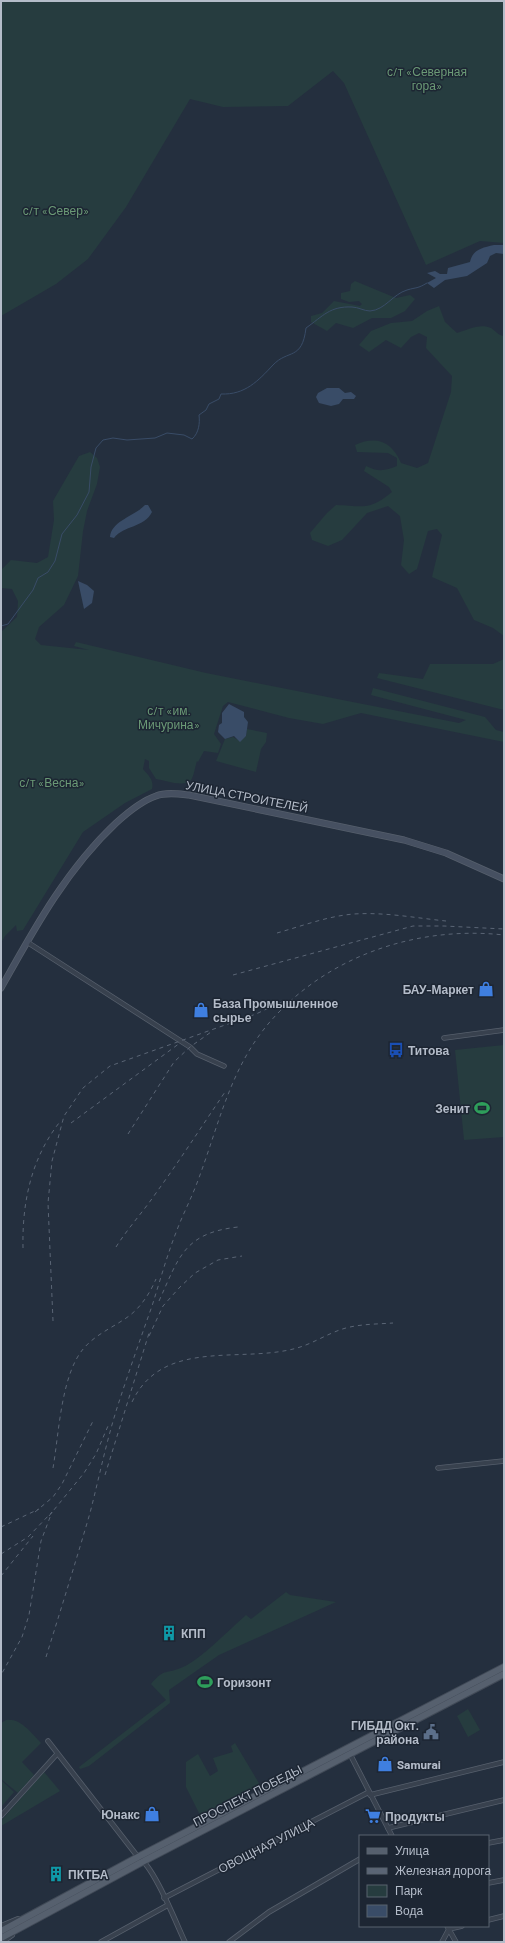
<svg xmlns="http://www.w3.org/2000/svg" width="505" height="1943" font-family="Barlow,sans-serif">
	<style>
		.green { fill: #263c3f }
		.water { fill: #394c67 }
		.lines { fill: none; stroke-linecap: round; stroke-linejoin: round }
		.stream { stroke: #394c67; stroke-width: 1 }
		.minor-casing { stroke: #565f6c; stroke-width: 5.5 }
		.tertiary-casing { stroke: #565f6c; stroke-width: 6 }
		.secondary-casing { stroke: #565f6c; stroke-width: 7 }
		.primary-casing { stroke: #414a57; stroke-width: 8 }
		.minor { stroke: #38414e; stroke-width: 4 }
		.tertiary { stroke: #38414e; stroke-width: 4.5 }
		.secondary { stroke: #465061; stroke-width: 5.5 }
		.primary { stroke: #56606e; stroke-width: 6 }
		.rail { stroke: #5a6575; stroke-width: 1; stroke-dasharray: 4 4; stroke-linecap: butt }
		.labels { text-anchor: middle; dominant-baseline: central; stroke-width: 3; stroke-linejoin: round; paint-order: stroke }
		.park-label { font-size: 12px; fill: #6b9a76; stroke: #1d2633 }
		.street-label { font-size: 12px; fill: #b4bcc9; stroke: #1d2633 }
		.poi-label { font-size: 12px; font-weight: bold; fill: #b4bcc9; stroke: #1d2633; text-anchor: start }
	</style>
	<rect width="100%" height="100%" fill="#242f3e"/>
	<!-- green -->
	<g class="green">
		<path d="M1 1H504V243L480 241 426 265 344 83 333 71 288 106 223 107 190 99 126 207 88 259 56 284 1 316Z"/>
		<path d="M355 281 396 298 410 295 415 299 405 311 391 318H372L353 328 336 323 327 331 311 322V316L322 313 334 301 360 306 362 304 359 301 349 302 341 299V293L350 291 351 284Z"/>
		<path d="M439 306 445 322 457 333C467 330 480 323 491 328 496 331 497 335 504 336V636L493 628 474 620 457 588 432 577 442 535 437 529 428 531 417 569 409 574 401 565 404 540 400 516 388 506 367 513 342 540 328 546 312 540 310 533 327 513 336 505C363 506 369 511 392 492L389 487 364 471 366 466C378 472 385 471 397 466V458L388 453 357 452 355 445C377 435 392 442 401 463L417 468 428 463 451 392 452 376 426 348 427 337 419 333 411 337 401 348 386 340 369 352 359 345 371 331 391 323 412 321 427 311Z"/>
		<path d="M90 452 97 458 100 467 97 484 87 511 83 531 78 576 64 605 39 627 35 639 41 645 89 650 74 646 76 642 206 673 459 723 466 720 371 695 373 688 485 717 496 730 504 732V742L361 713 323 724 289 718 228 702 223 706 214 734 221 744 218 753 204 751 198 762 197 761C195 767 194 776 191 780 184 788 165 780 156 779L149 768V761L145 759 143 769C149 776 154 780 152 789L125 803 83 832 23 930 17 931 16 925 5 936 1 943V632L17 617 18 601 12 589 1 588V570L11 560 37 563 48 557 54 520 53 501 79 456Z"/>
		<path d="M504 659V710L377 678 379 673 423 679 430 664H493Z"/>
		<path d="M247 729 267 733 266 742 261 749 256 772 216 761 225 739 233 737 240 741 246 736Z"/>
		<path d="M504 1045V1137L464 1140 455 1050Z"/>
		<path d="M286 1592 290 1595 336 1602 219 1655 169 1690 170 1703 89 1766 80 1769 79 1767 166 1700 151 1684C165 1667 166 1675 183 1667 200 1660 231 1628 246 1615L251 1619Z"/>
		<path d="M468 1709 480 1730 468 1737 457 1716Z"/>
		<path d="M6 1720C21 1718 31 1733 41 1743L22 1762 34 1775 18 1793 1 1779V1723Z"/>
		<path d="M235 1743 260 1785 200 1815 186 1787V1762L198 1754 210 1776 218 1771 213 1758 233 1752 231 1746Z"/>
		<path d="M44 1772 60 1791 1 1826V1821Z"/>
		<path d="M1 1780 14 1792 1 1807Z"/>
	</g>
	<!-- water -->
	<g class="water">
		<path d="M494 245H504V254L496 253 490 256 487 263 467 276 445 280 434 288 427 283 436 278 427 273 435 271 440 274H447L448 268 470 262C473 249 482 248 494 245Z"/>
		<path d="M327 388H339L345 393 351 392 356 396 354 399H343L339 404 331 406 319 403 316 397 318 393Z"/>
		<path d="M145 505H148L152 512C144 528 124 525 114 538L110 537C111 521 135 516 145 505Z"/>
		<path d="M78 581 87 585 94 591 92 603 84 609Z"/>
		<path d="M229 704 244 712V717L248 722 246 736 240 742 234 736 225 739 218 732 219 725 222 723V713Z"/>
	</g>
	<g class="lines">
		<!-- stream -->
		<path class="stream" d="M1 626 8 624 33 590 38 578 48 572 55 561 62 534 77 515 89 492 91 467 96 448 103 440 113 438 127 440 155 438 167 433 184 435 192 439C199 433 200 423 199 415L206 410 209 404 219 399 221 394C245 395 258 381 273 365 288 349 302 361 306 328 323 316 330 306 352 307 358 307 364 311 370 311 385 310 393 294 407 290 417 287 417 289 427 283"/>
		<defs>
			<g id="minor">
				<path d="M27 942 190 1047 197 1054 224 1066"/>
				<path d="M444 1038 504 1030"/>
				<path d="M438 1468 504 1461"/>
				<path d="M48 1741 138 1857C154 1866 176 1923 185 1942"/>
				<path d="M350 1754 392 1836"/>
				<path d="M370 1795 504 1762"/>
				<path d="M1 1816 57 1754"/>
				<path d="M388 1828 504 1800"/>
				<path d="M488 1843 504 1840"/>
				<path d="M488 1883 504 1880"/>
				<path d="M164 1898 369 1792"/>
				<path d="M488 1920 504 1916"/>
				<path d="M447 1926 456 1942"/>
				<path d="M101 1942 168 1905"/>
				<path d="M229 1942 269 1912 360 1859"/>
				<path d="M442 1942 449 1929 462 1926"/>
			</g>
			<g id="tertiary">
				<path d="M1 1926 18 1919"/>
				<path d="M2 1942 12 1935"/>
			</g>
			<path id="secondary" d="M1 988C34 929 66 870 116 823 127 813 141 801 156 796 166 792 179 794 189 795L404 840 446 853 504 879"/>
			<g id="primary">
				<path d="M1 1931 138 1857 504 1667"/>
				<path d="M1 1938 144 1861 504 1674"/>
			</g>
		</defs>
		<!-- minor casing -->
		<use href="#minor" class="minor-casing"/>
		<!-- tertiary casing -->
		<use href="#tertiary" class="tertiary-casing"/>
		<!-- secondary casing -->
		<use href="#secondary" class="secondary-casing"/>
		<!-- primary casing -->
		<use href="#primary" class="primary-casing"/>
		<!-- minor -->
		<use href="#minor" class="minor"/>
		<!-- tertiary -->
		<use href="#tertiary" class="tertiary"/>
		<!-- secondary -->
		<use href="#secondary" class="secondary"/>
		<!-- primary -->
		<use href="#primary" class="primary"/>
		<!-- rail -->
		<g class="rail">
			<path d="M277 933C302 926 328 916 354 914 385 912 416 918 446 921"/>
			<path d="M233 975 413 926H444L504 929"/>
			<path d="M71 1123 180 1043"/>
			<path d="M128 1134 174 1062 190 1047 211 1032"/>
			<path d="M116 1247C128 1228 143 1212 156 1193 180 1160 202 1126 225 1092"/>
			<path d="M23 1248C22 1203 31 1159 59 1123"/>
			<path d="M159 1301C179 1257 184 1233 238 1227"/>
			<path d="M53 1321 48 1203 52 1161 64 1116 83 1088 110 1066 256 1014 286 1000"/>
			<path d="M149 1336 163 1306 180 1287 195 1273 218 1260 242 1256"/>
			<path d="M132 1402C163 1337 241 1364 297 1348 315 1343 331 1331 350 1327 364 1324 379 1324 393 1323"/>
			<path d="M53 1468C59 1434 61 1374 84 1348 96 1334 114 1327 129 1316 141 1307 150 1293 156 1279"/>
			<path d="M105 1475 150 1330"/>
			<path d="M35 1512 53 1497 62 1484 94 1419"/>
			<path d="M49 1516 84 1473 96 1454 108 1426"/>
			<path d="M1 1527 39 1509"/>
			<path d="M1 1554 28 1537 52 1512 41 1541 29 1615 22 1637 1 1675"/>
			<path d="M1 1576 33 1536"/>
			<path d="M46 1657C61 1609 76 1561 90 1513 99 1478 106 1443 117 1408 128 1374 140 1340 152 1306 160 1281 167 1255 177 1230 183 1214 191 1199 197 1183 221 1120 231 1060 280 1011 338 952 423 926 504 935"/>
		</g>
	</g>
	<!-- icons -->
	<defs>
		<symbol id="shop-bare" viewBox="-9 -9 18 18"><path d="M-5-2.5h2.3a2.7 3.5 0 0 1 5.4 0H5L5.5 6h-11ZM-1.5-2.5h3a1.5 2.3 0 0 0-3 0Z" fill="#3f7fe0" stroke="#1d2633" stroke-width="2.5" paint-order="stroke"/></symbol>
		<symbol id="bus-bare" viewBox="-9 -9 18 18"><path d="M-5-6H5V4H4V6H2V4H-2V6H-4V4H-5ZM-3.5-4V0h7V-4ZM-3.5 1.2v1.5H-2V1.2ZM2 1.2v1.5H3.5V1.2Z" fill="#1a4fb4" stroke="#1d2633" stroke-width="2.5" paint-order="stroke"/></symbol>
		<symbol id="stadium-bare" viewBox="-9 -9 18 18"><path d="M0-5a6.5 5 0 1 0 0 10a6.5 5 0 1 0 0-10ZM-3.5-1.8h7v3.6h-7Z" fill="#2e9e5b" stroke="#1d2633" stroke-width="2.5" paint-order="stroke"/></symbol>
		<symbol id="building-bare" viewBox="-9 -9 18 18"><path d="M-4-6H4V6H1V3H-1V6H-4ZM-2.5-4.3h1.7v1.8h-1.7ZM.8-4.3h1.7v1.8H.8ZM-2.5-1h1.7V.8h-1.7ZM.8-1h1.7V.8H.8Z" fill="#0f9aa8" stroke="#1d2633" stroke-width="2.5" paint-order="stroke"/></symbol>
		<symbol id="civic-bare" viewBox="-9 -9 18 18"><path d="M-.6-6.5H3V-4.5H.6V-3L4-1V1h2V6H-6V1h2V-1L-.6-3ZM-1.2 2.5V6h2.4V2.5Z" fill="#5c6f8a" stroke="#1d2633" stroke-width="2.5" paint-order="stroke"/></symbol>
		<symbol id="supermarket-bare" viewBox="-9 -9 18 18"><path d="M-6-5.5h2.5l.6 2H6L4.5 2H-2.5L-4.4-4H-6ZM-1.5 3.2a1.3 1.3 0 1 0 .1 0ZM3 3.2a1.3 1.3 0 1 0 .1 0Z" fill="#3f7fe0" stroke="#1d2633" stroke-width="2.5" paint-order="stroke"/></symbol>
	</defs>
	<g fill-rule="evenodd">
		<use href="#shop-bare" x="475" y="978" width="22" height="22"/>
		<use href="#shop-bare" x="190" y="999" width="22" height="22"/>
		<use href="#bus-bare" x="385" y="1039" width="22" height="22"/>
		<use href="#stadium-bare" x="471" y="1097" width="22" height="22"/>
		<use href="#building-bare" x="158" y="1622" width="22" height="22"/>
		<use href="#stadium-bare" x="194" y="1671" width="22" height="22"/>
		<use href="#civic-bare" x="420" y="1721" width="22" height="22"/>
		<use href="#shop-bare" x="374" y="1753" width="22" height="22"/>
		<use href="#shop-bare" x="141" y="1803" width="22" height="22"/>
		<use href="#supermarket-bare" x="362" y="1805" width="22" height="22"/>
		<use href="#building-bare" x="45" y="1863" width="22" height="22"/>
	</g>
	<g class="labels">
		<!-- park labels -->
		<g class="park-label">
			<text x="427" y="71">с/т «Северная<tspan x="427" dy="14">гора»</tspan></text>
			<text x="56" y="210">с/т «Север»</text>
			<text x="169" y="710">с/т «им.<tspan x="169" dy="14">Мичурина»</tspan></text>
			<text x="52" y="782">с/т «Весна»</text>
		</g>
		<!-- street labels -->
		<g class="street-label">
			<text transform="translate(247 796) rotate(11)">УЛИЦА СТРОИТЕЛЕЙ</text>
			<text transform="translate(247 1795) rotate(-27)">ПРОСПЕКТ ПОБЕДЫ</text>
			<text transform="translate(266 1845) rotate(-27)">ОВОЩНАЯ УЛИЦА</text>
		</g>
		<!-- poi labels -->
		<g class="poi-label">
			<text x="474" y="989" text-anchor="end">БАУ-Маркет</text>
			<text x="213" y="1003">База Промышленное<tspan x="213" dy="14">сырье</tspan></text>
			<text x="408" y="1050">Титова</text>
			<text x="470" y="1108" text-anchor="end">Зенит</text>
			<text x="181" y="1633">КПП</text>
			<text x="217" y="1682">Горизонт</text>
			<text x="419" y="1725" text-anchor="end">ГИБДД Окт.<tspan x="419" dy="14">района</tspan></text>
			<text x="397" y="1764">Samurai</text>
			<text x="140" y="1814" text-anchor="end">Юнакс</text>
			<text x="385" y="1816">Продукты</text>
			<text x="68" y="1874">ПКТБА</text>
		</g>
	</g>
	<!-- border -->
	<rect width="505" height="1943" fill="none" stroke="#b4bcc9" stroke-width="4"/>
	<!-- legend -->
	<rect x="359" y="1835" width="130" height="92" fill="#1d2633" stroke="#59626f"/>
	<rect x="367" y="1848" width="20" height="6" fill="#56606e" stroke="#59626f"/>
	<text x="395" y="1855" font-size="12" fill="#b4bcc9">Улица</text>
	<rect x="367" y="1868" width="20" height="6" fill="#5a6575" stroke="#59626f"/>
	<text x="395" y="1875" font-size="12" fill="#b4bcc9">Железная дорога</text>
	<rect x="367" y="1885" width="20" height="12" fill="#263c3f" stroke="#59626f"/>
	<text x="395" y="1895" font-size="12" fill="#b4bcc9">Парк</text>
	<rect x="367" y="1905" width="20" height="12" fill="#394c67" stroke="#59626f"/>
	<text x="395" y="1915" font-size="12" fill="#b4bcc9">Вода</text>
</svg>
